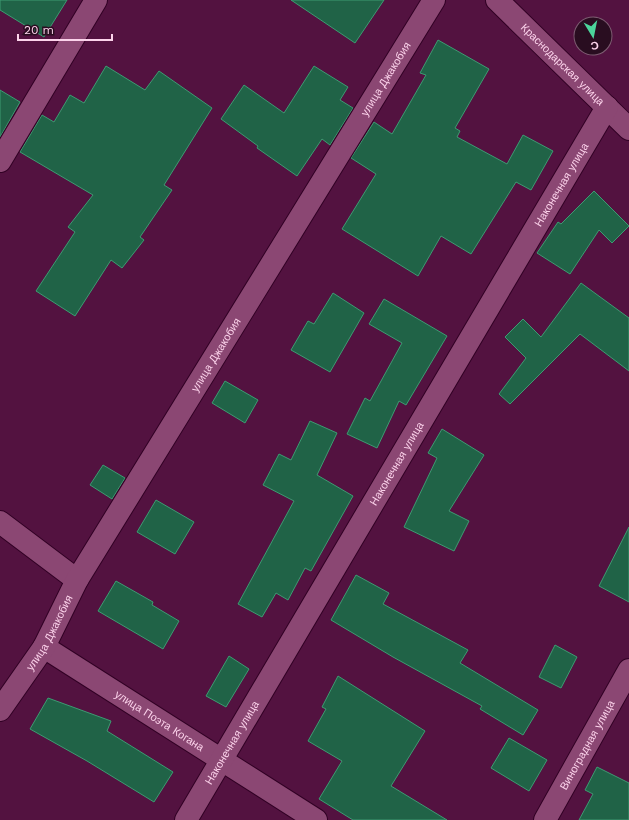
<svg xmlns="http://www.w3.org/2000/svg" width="629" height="820" font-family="'Work Sans',sans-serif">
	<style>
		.building { fill: #206347; stroke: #3d9b72 }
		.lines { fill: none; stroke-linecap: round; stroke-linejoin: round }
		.street-casing { stroke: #310124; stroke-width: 24 }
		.street { stroke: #8b4773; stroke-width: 22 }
		.labels { text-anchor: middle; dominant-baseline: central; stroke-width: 3; stroke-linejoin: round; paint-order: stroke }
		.street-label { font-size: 11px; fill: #fcd3eb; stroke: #290d20 }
	</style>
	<rect width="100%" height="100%" fill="#531240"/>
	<!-- building -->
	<g class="building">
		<path d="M0 0H67L44 37 0 10Z"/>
		<path d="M291 0H384L355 43Z"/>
		<path d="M438 40 489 69 455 128 460 131 457 137 507 164 523 135 553 151 531 190 516 182 471 254 441 236 418 276 342 229 376 174 351 158 374 122 392 134 426 75 420 73Z"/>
		<path d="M106 66 145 90 159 71 212 108 164 185 172 190 140 237 144 240 122 268 111 260 75 316 36 291 75 232 68 227 93 195 20 152 42 115 54 122 70 95 84 103Z"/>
		<path d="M314 66 348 87 340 100 353 108 330 145 322 139 297 176 257 148 258 146 221 119 244 85 284 113Z"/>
		<path d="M0 90 20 102 0 137Z"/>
		<path d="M594 191 629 226 612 243 599 230 570 274 537 253 558 222 561 224Z"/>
		<path d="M581 283 629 318V371L580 334 510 404 499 394 526 358 505 337 523 319 541 337Z"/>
		<path d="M333 293 364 313 330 372 291 350 308 321 314 324Z"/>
		<path d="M384 299 447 336 406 405 399 401 377 448 347 434 365 398 370 401 402 343 369 324Z"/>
		<path d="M225 381 258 400 245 423 212 403Z"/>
		<path d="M310 421 337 433 317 475 353 496 311 571 305 568 288 600 276 593 262 617 238 604 294 501 263 485 279 454 291 460Z"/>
		<path d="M442 429 484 455 449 511 469 521 454 551 404 527 437 458 428 453Z"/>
		<path d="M103 465 125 478 112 499 90 485Z"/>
		<path d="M156 500 194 522 175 554 137 532Z"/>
		<path d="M629 527V602L599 586Z"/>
		<path d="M356 575 389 593 383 604 468 650 460 663 538 710 523 735 480 709 482 706 393 657 331 620Z"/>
		<path d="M116 581 153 602 152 605 179 621 163 649 98 611Z"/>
		<path d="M555 645 577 657 561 688 539 677Z"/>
		<path d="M229 656 249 669 226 707 206 696Z"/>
		<path d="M338 676 425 731 391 786 447 820H353L319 799 342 761 308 741 326 709 322 707Z"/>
		<path d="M48 698 111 721 107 731 173 772 154 802 87 761 30 729Z"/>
		<path d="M509 738 547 760 529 791 491 768Z"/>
		<path d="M597 767 629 783V820H579L593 794 585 790Z"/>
	</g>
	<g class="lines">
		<defs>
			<g id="street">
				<path id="s1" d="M497 0 629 129"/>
				<path d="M0 161 96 0"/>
				<path d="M0 522 77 580"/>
				<path id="s2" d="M44 647 316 820"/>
				<path id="s3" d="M0 710 44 647 77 580 434 0"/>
				<path id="s4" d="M186 820 607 107"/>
				<path id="s5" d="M545 820 629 670"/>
			</g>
		</defs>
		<!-- street casing -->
		<use href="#street" class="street-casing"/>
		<!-- street -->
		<use href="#street" class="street"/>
	</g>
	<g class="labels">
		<!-- street labels -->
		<g class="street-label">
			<text stroke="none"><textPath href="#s1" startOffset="92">Краснодарская улица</textPath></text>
			<text stroke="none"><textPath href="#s3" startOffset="740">улица Джакобия</textPath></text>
			<text stroke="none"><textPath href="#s4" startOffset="738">Наконечная улица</textPath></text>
			<text stroke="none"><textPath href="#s3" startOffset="416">улица Джакобия</textPath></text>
			<text stroke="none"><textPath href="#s4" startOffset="414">Наконечная улица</textPath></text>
			<text stroke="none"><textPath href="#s3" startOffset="92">улица Джакобия</textPath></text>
			<text stroke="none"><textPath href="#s2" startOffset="137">улица Поэта Когана</textPath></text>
			<text stroke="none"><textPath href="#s4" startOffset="90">Наконечная улица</textPath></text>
			<text stroke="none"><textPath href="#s5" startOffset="86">Виноградная улица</textPath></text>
		</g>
	</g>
	<!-- north arrow -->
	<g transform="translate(593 36) rotate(170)"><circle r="19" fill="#290d20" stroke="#7d5c71"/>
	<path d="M0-3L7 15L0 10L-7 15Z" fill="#4cd49b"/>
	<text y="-6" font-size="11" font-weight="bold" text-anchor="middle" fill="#fcd3eb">С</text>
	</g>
	<!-- scale -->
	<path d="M18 34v6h94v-6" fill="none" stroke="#fcd3eb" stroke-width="2"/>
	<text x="24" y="34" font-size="12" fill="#fcd3eb" stroke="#290d20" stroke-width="3" paint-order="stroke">20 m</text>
</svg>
